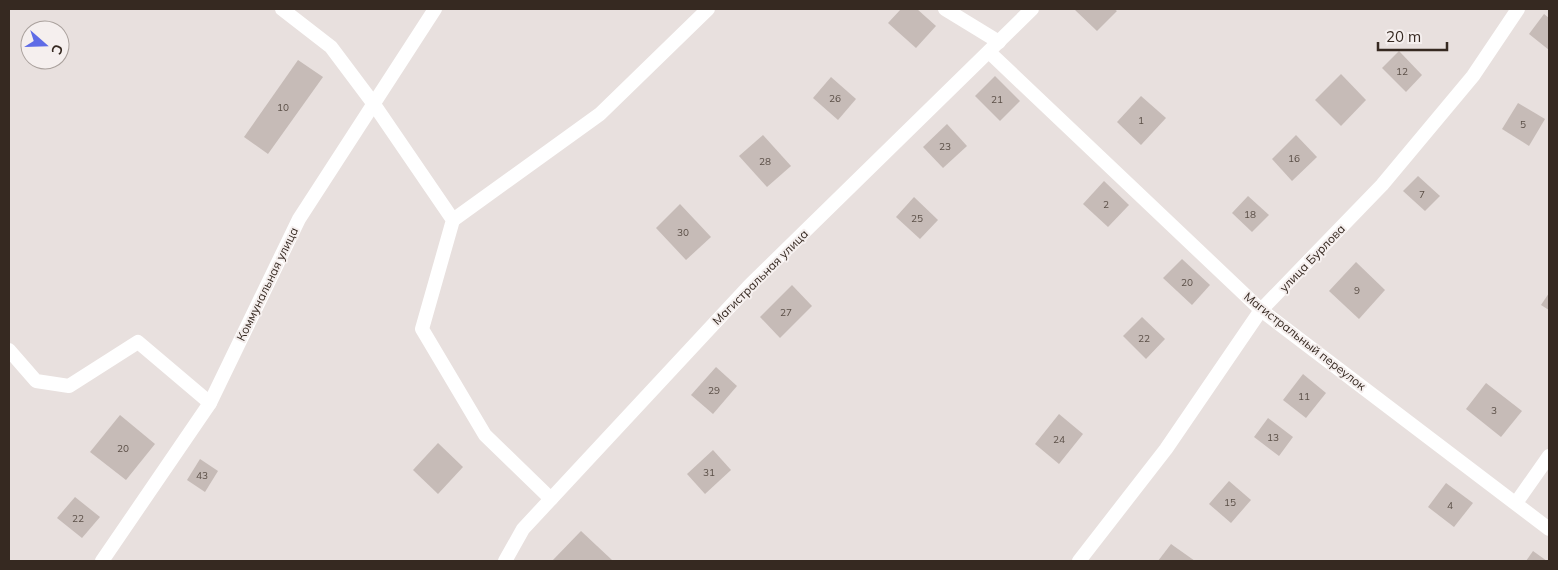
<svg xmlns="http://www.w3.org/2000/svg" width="1558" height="570" font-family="Mulish,sans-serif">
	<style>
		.building { fill: #c6bbb7 }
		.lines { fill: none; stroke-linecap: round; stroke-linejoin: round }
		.minor { stroke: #fff; stroke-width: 14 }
		.labels { text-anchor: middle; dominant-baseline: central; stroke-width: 4; stroke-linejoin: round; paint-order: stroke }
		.number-label { font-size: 10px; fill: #5a4e46 }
		.street-label { font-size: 12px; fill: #362921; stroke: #f5efee }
	</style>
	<rect width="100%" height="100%" fill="#e8e0de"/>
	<!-- building -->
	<g class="building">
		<path d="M901 9H917L936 26 916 48 888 23Z"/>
		<path d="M1074 9H1114L1117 11 1097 31Z"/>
		<path d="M1544 14 1549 18V50L1529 34Z"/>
		<path d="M1399 51 1422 75 1406 92 1382 68Z"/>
		<path d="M298 60 323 77 268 154 244 137Z"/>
		<path d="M1341 74 1366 100 1341 126 1315 100Z"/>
		<path d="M995 76 1020 101 1000 121 975 96Z"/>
		<path d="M831 77 856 99 838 120 813 98Z"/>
		<path d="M1141 96 1166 118 1141 145 1117 122Z"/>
		<path d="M1518 103 1545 119 1529 146 1502 129Z"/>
		<path d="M947 124 967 146 943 168 923 147Z"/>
		<path d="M763 135 791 166 767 187 739 156Z"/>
		<path d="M1296 135 1317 157 1292 181 1272 159Z"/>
		<path d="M1418 176 1440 196 1425 211 1403 191Z"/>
		<path d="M1104 181 1129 205 1108 227 1083 204Z"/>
		<path d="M1248 196 1269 215 1252 232 1232 213Z"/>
		<path d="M914 197 938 220 920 239 896 217Z"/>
		<path d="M680 204 711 237 686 260 656 228Z"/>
		<path d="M1182 259 1210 285 1192 305 1163 278Z"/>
		<path d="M1356 262 1385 290 1359 319 1329 291Z"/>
		<path d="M792 285 812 306 780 338 760 317Z"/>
		<path d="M1549 293V310L1541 305Z"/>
		<path d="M1142 317 1165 339 1146 359 1123 336Z"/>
		<path d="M716 367 737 386 713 414 691 395Z"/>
		<path d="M1303 374 1326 393 1306 418 1283 400Z"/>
		<path d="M1486 383 1522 411 1501 437 1466 409Z"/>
		<path d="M1059 414 1083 434 1059 464 1035 444Z"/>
		<path d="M120 415 155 444 126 480 90 452Z"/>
		<path d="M1268 418 1293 437 1279 456 1254 437Z"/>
		<path d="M438 443 463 467 438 494 413 470Z"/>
		<path d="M713 450 731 470 705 494 687 474Z"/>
		<path d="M200 459 218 471 205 492 187 480Z"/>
		<path d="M1229 481 1251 500 1231 523 1209 504Z"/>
		<path d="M1446 483 1473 503 1454 527 1428 507Z"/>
		<path d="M75 497 100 517 82 538 57 518Z"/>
		<path d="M581 531 612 560 611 561H552Z"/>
		<path d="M1171 544 1195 561H1158Z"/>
		<path d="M1533 551 1547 561H1526Z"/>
	</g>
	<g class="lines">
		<!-- minor -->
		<g class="minor">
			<path d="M282 9 331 47 373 103 453 220 422 329 485 435 551 499"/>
			<path d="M945 9 999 42"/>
			<path d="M989 52 1261 310 1549 529"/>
			<path d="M453 220 600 114 708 9"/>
			<path d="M9 350 36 381 69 386 138 342 210 403"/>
			<path d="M1516 503 1549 456"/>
			<path d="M102 561 210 403 299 219 435 9"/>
			<path d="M505 561 523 529 750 285 1032 9"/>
			<path d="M1079 561 1166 449 1261 310 1382 185 1473 76 1518 9"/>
		</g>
	</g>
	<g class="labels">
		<!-- number labels -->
		<g class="number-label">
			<text x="1402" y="71">12</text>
			<text x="835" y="98">26</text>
			<text x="997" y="99">21</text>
			<text x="283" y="107">10</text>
			<text x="1141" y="120">1</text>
			<text x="1523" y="124">5</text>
			<text x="945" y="146">23</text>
			<text x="1294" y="158">16</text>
			<text x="765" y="161">28</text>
			<text x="1422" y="194">7</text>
			<text x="1106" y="204">2</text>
			<text x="1250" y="214">18</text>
			<text x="917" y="218">25</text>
			<text x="683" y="232">30</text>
			<text x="1187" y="282">20</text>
			<text x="1357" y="290">9</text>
			<text x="786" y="312">27</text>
			<text x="1144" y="338">22</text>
			<text x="714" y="390">29</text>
			<text x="1304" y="396">11</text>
			<text x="1494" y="410">3</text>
			<text x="1273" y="437">13</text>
			<text x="1059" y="439">24</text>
			<text x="123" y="448">20</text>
			<text x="709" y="472">31</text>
			<text x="202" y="475">43</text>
			<text x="1230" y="502">15</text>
			<text x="1450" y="505">4</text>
			<text x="78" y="518">22</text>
		</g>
		<!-- street labels -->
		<g class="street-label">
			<text transform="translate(1312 258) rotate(-46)">улица Бурлова</text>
			<text transform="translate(760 277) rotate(-45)">Магистральная улица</text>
			<text transform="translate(267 284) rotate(-64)">Коммунальная улица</text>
			<text transform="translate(1305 341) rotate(38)">Магистральный переулок</text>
		</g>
	</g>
	<!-- border -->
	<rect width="1558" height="570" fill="none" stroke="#362921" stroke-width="20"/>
	<!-- north arrow -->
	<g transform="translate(45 45) rotate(110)"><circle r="24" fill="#f5efee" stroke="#a9a09c"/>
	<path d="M0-4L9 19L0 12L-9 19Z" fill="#5e6be6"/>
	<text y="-8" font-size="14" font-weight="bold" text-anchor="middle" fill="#362921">С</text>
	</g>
	<!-- scale -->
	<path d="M1378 42v8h69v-8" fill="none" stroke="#362921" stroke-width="2.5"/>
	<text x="1386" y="42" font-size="15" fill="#362921" stroke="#f5efee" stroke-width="4" paint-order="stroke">20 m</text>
</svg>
